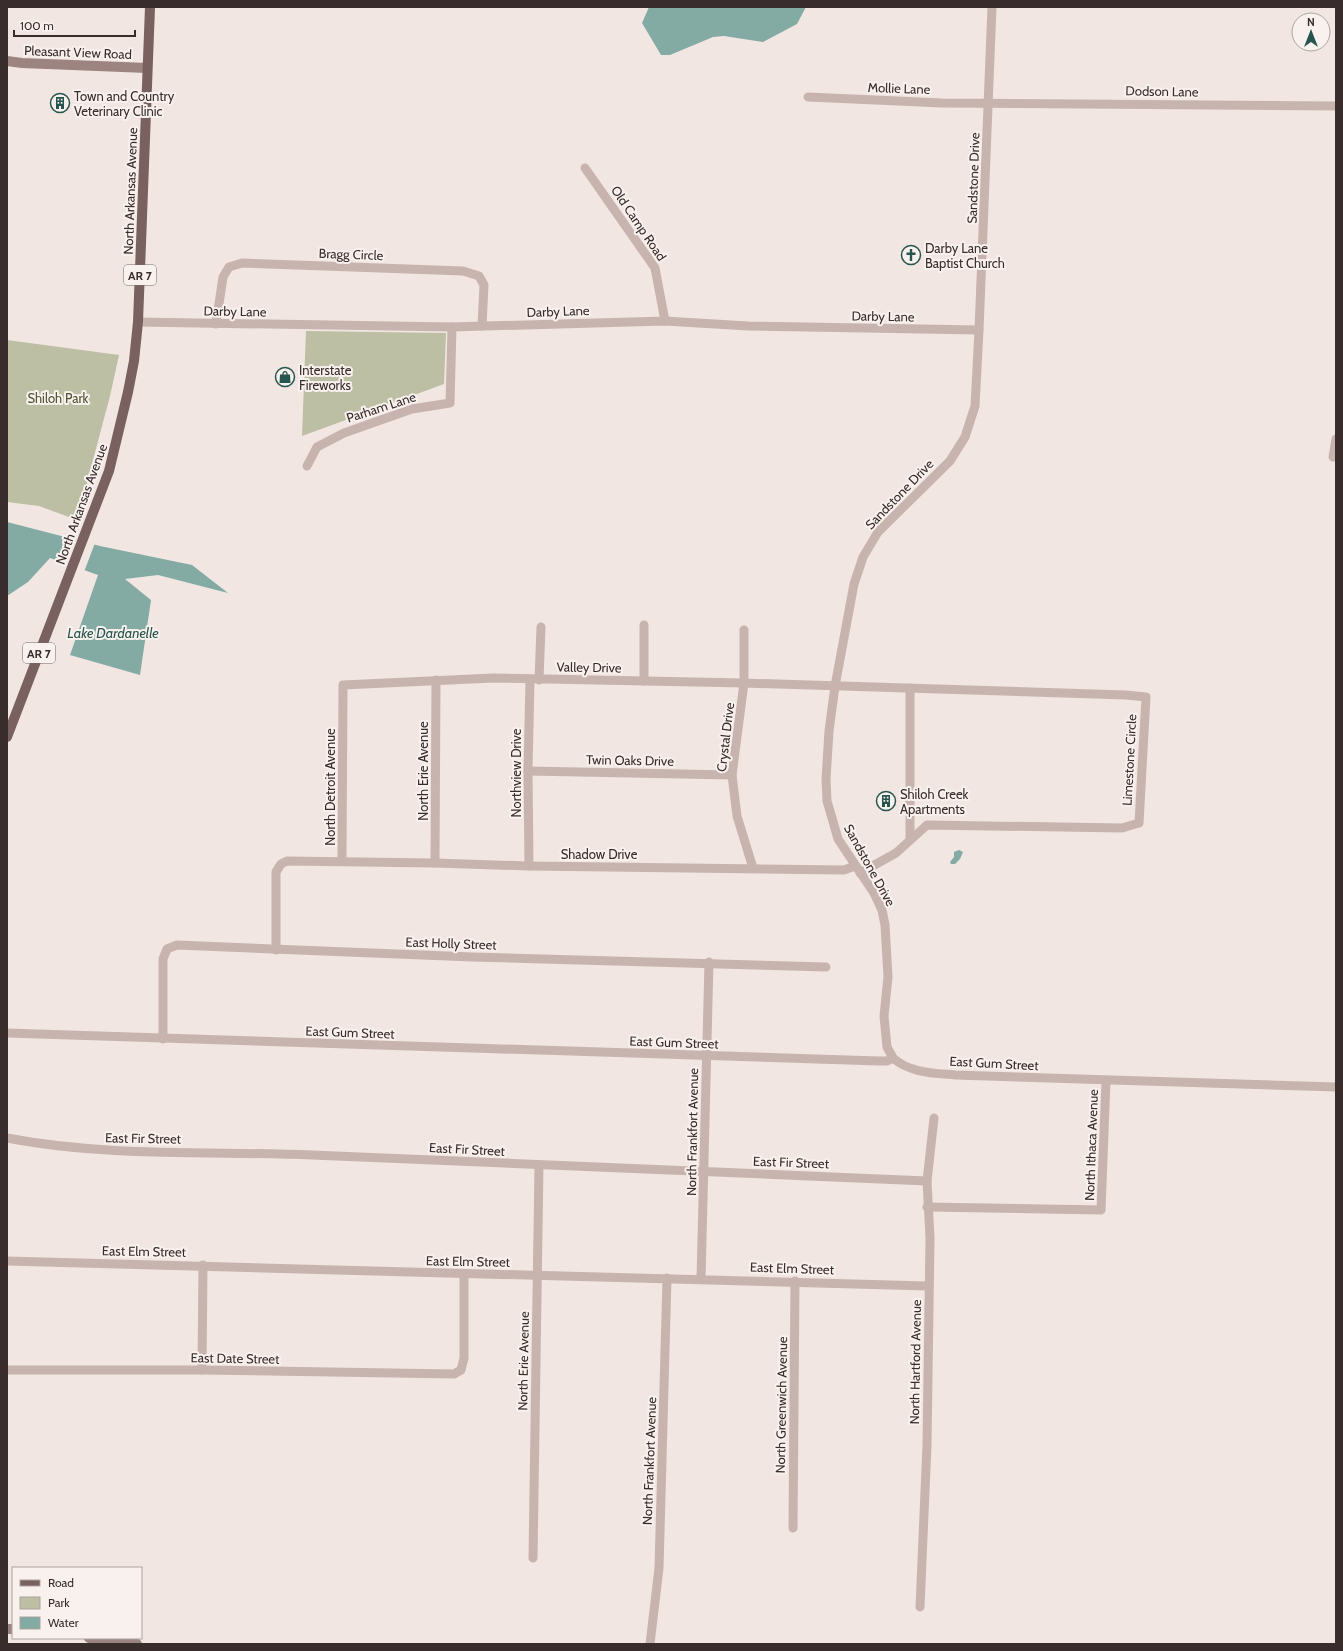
<svg xmlns="http://www.w3.org/2000/svg" width="1343" height="1651" font-family="Cabin,sans-serif">
	<style>
		.green { fill: #bcbfa3 }
		.water { fill: #83aba4 }
		.pier { fill: #f1e6e2 }
		.lines { fill: none; stroke-linecap: round; stroke-linejoin: round }
		.street { stroke: #c8b4ae; stroke-width: 9 }
		.secondary { stroke: #9c8480; stroke-width: 10 }
		.primary { stroke: #78615f; stroke-width: 10 }
		.labels { text-anchor: middle; dominant-baseline: central; stroke-width: 4; stroke-linejoin: round; paint-order: stroke }
		.shield { fill: #f9f1ee; stroke: #726866; stroke-width: 1 }
		.shield-label { font-size: 12px; font-weight: bold; fill: #382d2c }
		.street-label { font-size: 13px; fill: #382d2c; stroke: #f9f1ee }
		.poi-label { font-size: 13px; fill: #382d2c; stroke: #f9f1ee; text-anchor: start }
		.park-label { font-size: 13px; fill: #4f5332; stroke: #f9f1ee }
		.water-label { font-size: 14px; font-style: italic; fill: #26554d; stroke: #f9f1ee }
	</style>
	<rect width="100%" height="100%" fill="#f1e6e2"/>
	<!-- green -->
	<g class="green">
		<path d="M306 331 446 333 444 384 302 436Z"/>
		<path d="M7 340 119 355 110 396 77 520 39 506 7 502Z"/>
	</g>
	<!-- water -->
	<g class="water">
		<path d="M649 7H806L797 24 763 42 724 36 713 37 670 55H661L642 23Z"/>
		<path d="M7 522 100 546 192 565 228 593 158 575 125 579 151 600 140 675 70 655 98 575 50 558 28 582 7 596Z"/>
		<path d="M959 850 963 852 960 859 955 864H951L950 862 954 857V852Z"/>
	</g>
	<!-- pier -->
	<path class="pier" d="M68 536 95 543 84 572 58 563Z"/>
	<g class="lines">
		<!-- street -->
		<g class="street">
			<path d="M808 97 942 103 1336 106"/>
			<path d="M585 168 655 268 665 321"/>
			<path d="M138 322 452 327 665 321 748 326 979 330"/>
			<path d="M216 324 223 277 229 267 242 263 463 271 479 276 484 285 482 326"/>
			<path d="M1333 457 1336 439"/>
			<path d="M307 466 317 447 344 433 412 409 450 403 452 327"/>
			<path d="M644 625V681"/>
			<path d="M744 630V683L732 775 737 816 753 868"/>
			<path d="M539 680 541 627"/>
			<path d="M528 771 732 775"/>
			<path d="M910 840V688"/>
			<path d="M342 861 343 685 493 678 744 683 1126 695 1146 697 1139 823 1122 828 927 825 896 853 860 873"/>
			<path d="M435 863 436 680"/>
			<path d="M529 866 528 771 530 680"/>
			<path d="M276 950V872L281 864 287 861 435 863 529 866 844 870 855 866"/>
			<path d="M7 1033 879 1061H887L893 1058C910 1073 933 1073 955 1075L1336 1087"/>
			<path d="M163 1039V959L167 949 177 945 472 957 826 967"/>
			<path d="M893 1058 887 1047 884 1016 888 977 885 925 882 910 874 893 838 839 832 818 827 801 826 779 829 731 835 686 854 584 863 557 878 532 950 461 965 437 975 406 979 330 992 7"/>
			<path d="M7 1138C107 1157 210 1151 312 1155 517 1164 722 1173 927 1181"/>
			<path d="M927 1207 1101 1210 1106 1081"/>
			<path d="M7 1261 928 1286"/>
			<path d="M701 1279 709 962"/>
			<path d="M7 1370H202L454 1374 461 1370 464 1358V1274"/>
			<path d="M202 1370 203 1265"/>
			<path d="M793 1528 795 1281"/>
			<path d="M533 1558 539 1165"/>
			<path d="M920 1607 927 1445 930 1238 927 1181 934 1118"/>
			<path d="M650 1644 659 1568 667 1278"/>
		</g>
		<!-- secondary -->
		<g class="secondary">
			<path d="M7 61 22 63 147 68"/>
			<path d="M7 1629H13"/>
			<path d="M89 1638 137 1644"/>
		</g>
		<!-- primary -->
		<path class="primary" d="M7 737 109 471 128 392 134 361 138 322 150 7"/>
	</g>
	<!-- icons -->
	<defs>
		<symbol id="building-ring" viewBox="-11 -11 22 22"><circle r="9.5" fill="#f9f1ee" stroke="#26554d" stroke-width="1.5"/><path d="M-4-6H4V6H1V3H-1V6H-4ZM-2.5-4.3h1.7v1.8h-1.7ZM.8-4.3h1.7v1.8H.8ZM-2.5-1h1.7V.8h-1.7ZM.8-1h1.7V.8H.8Z" fill="#26554d"/></symbol>
		<symbol id="church-ring" viewBox="-11 -11 22 22"><circle r="9.5" fill="#f9f1ee" stroke="#26554d" stroke-width="1.5"/><path d="M-1.2-6h2.4v3.5h3.3v2.4h-3.3V6h-2.4V-.1h-3.3v-2.4h3.3Z" fill="#26554d"/></symbol>
		<symbol id="shop-ring" viewBox="-11 -11 22 22"><circle r="9.5" fill="#f9f1ee" stroke="#26554d" stroke-width="1.5"/><path d="M-5-2.5h2.3a2.7 3.5 0 0 1 5.4 0H5L5.5 6h-11ZM-1.5-2.5h3a1.5 2.3 0 0 0-3 0Z" fill="#26554d"/></symbol>
	</defs>
	<g fill-rule="evenodd">
		<use href="#building-ring" x="49" y="92" width="22" height="22"/>
		<use href="#church-ring" x="900" y="244" width="22" height="22"/>
		<use href="#shop-ring" x="274" y="366" width="22" height="22"/>
		<use href="#building-ring" x="875" y="790" width="22" height="22"/>
	</g>
	<g class="labels">
		<!-- shield labels -->
		<g class="shield">
			<rect x="124" y="265" width="32" height="20" rx="3"/>
			<rect x="23" y="643" width="32" height="20" rx="3"/>
		</g>
		<g class="shield-label">
			<text x="140" y="275">AR 7</text>
			<text x="39" y="653">AR 7</text>
		</g>
		<!-- street labels -->
		<g class="street-label">
			<text transform="translate(78 52) rotate(2)">Pleasant View Road</text>
			<text transform="translate(899 88) rotate(2)">Mollie Lane</text>
			<text transform="translate(1162 91) rotate(1)">Dodson Lane</text>
			<text transform="translate(973 178) rotate(-88)">Sandstone Drive</text>
			<text transform="translate(130 191) rotate(-88)">North Arkansas Avenue</text>
			<text transform="translate(639 223) rotate(56)">Old Camp Road</text>
			<text transform="translate(351 254) rotate(2)">Bragg Circle</text>
			<text transform="translate(235 311) rotate(1)">Darby Lane</text>
			<text transform="translate(558 311) rotate(-2)">Darby Lane</text>
			<text transform="translate(883 316) rotate(1)">Darby Lane</text>
			<text transform="translate(381 407) rotate(-18)">Parham Lane</text>
			<text transform="translate(899 494) rotate(-46)">Sandstone Drive</text>
			<text transform="translate(81 504) rotate(-70)">North Arkansas Avenue</text>
			<text transform="translate(589 667) rotate(1)">Valley Drive</text>
			<text transform="translate(725 737) rotate(-83)">Crystal Drive</text>
			<text transform="translate(630 760) rotate(1)">Twin Oaks Drive</text>
			<text transform="translate(1129 760) rotate(-87)">Limestone Circle</text>
			<text transform="translate(423 771) rotate(-90)">North Erie Avenue</text>
			<text transform="translate(516 773) rotate(-90)">Northview Drive</text>
			<text transform="translate(330 787) rotate(-90)">North Detroit Avenue</text>
			<text x="599" y="854">Shadow Drive</text>
			<text transform="translate(870 865) rotate(61)">Sandstone Drive</text>
			<text transform="translate(451 943) rotate(2)">East Holly Street</text>
			<text transform="translate(350 1032) rotate(2)">East Gum Street</text>
			<text transform="translate(674 1042) rotate(2)">East Gum Street</text>
			<text transform="translate(994 1063) rotate(3)">East Gum Street</text>
			<text transform="translate(692 1132) rotate(-89)">North Frankfort Avenue</text>
			<text transform="translate(143 1138) rotate(1)">East Fir Street</text>
			<text transform="translate(1091 1145) rotate(-88)">North Ithaca Avenue</text>
			<text transform="translate(467 1149) rotate(3)">East Fir Street</text>
			<text transform="translate(791 1162) rotate(2)">East Fir Street</text>
			<text transform="translate(144 1251) rotate(1)">East Elm Street</text>
			<text transform="translate(468 1261) rotate(1)">East Elm Street</text>
			<text transform="translate(792 1268) rotate(2)">East Elm Street</text>
			<text transform="translate(235 1358) rotate(1)">East Date Street</text>
			<text transform="translate(523 1361) rotate(-89)">North Erie Avenue</text>
			<text transform="translate(915 1362) rotate(-89)">North Hartford Avenue</text>
			<text transform="translate(781 1405) rotate(-89)">North Greenwich Avenue</text>
			<text transform="translate(649 1461) rotate(-88)">North Frankfort Avenue</text>
		</g>
		<!-- poi labels -->
		<g class="poi-label">
			<text x="74" y="96">Town and Country<tspan x="74" dy="15">Veterinary Clinic</tspan></text>
			<text x="925" y="248">Darby Lane<tspan x="925" dy="15">Baptist Church</tspan></text>
			<text x="299" y="370">Interstate<tspan x="299" dy="15">Fireworks</tspan></text>
			<text x="900" y="794">Shiloh Creek<tspan x="900" dy="15">Apartments</tspan></text>
		</g>
		<!-- park labels -->
		<g class="park-label">
			<text x="58" y="398">Shiloh Park</text>
		</g>
		<!-- water labels -->
		<g class="water-label">
			<text x="113" y="633">Lake Dardanelle</text>
		</g>
	</g>
	<!-- border -->
	<rect width="1343" height="1651" fill="none" stroke="#382d2c" stroke-width="16"/>
	<!-- legend -->
	<rect x="12" y="1567" width="130" height="72" fill="#f9f1ee" stroke="#aca3a0"/>
	<rect x="20" y="1580" width="20" height="6" fill="#78615f" stroke="#aca3a0"/>
	<text x="48" y="1587" font-size="12" fill="#382d2c">Road</text>
	<rect x="20" y="1597" width="20" height="12" fill="#bcbfa3" stroke="#aca3a0"/>
	<text x="48" y="1607" font-size="12" fill="#382d2c">Park</text>
	<rect x="20" y="1617" width="20" height="12" fill="#83aba4" stroke="#aca3a0"/>
	<text x="48" y="1627" font-size="12" fill="#382d2c">Water</text>
	<!-- north arrow -->
	<g transform="translate(1311 32)"><circle r="19" fill="#f9f1ee" stroke="#aca3a0"/>
	<path d="M0-3L7 15L0 10L-7 15Z" fill="#26554d"/>
	<text y="-6" font-size="11" font-weight="bold" text-anchor="middle" fill="#382d2c">N</text>
	</g>
	<!-- scale -->
	<path d="M14 30v6h121v-6" fill="none" stroke="#382d2c" stroke-width="2"/>
	<text x="20" y="30" font-size="12" fill="#382d2c" stroke="#f9f1ee" stroke-width="3" paint-order="stroke">100 m</text>
</svg>
